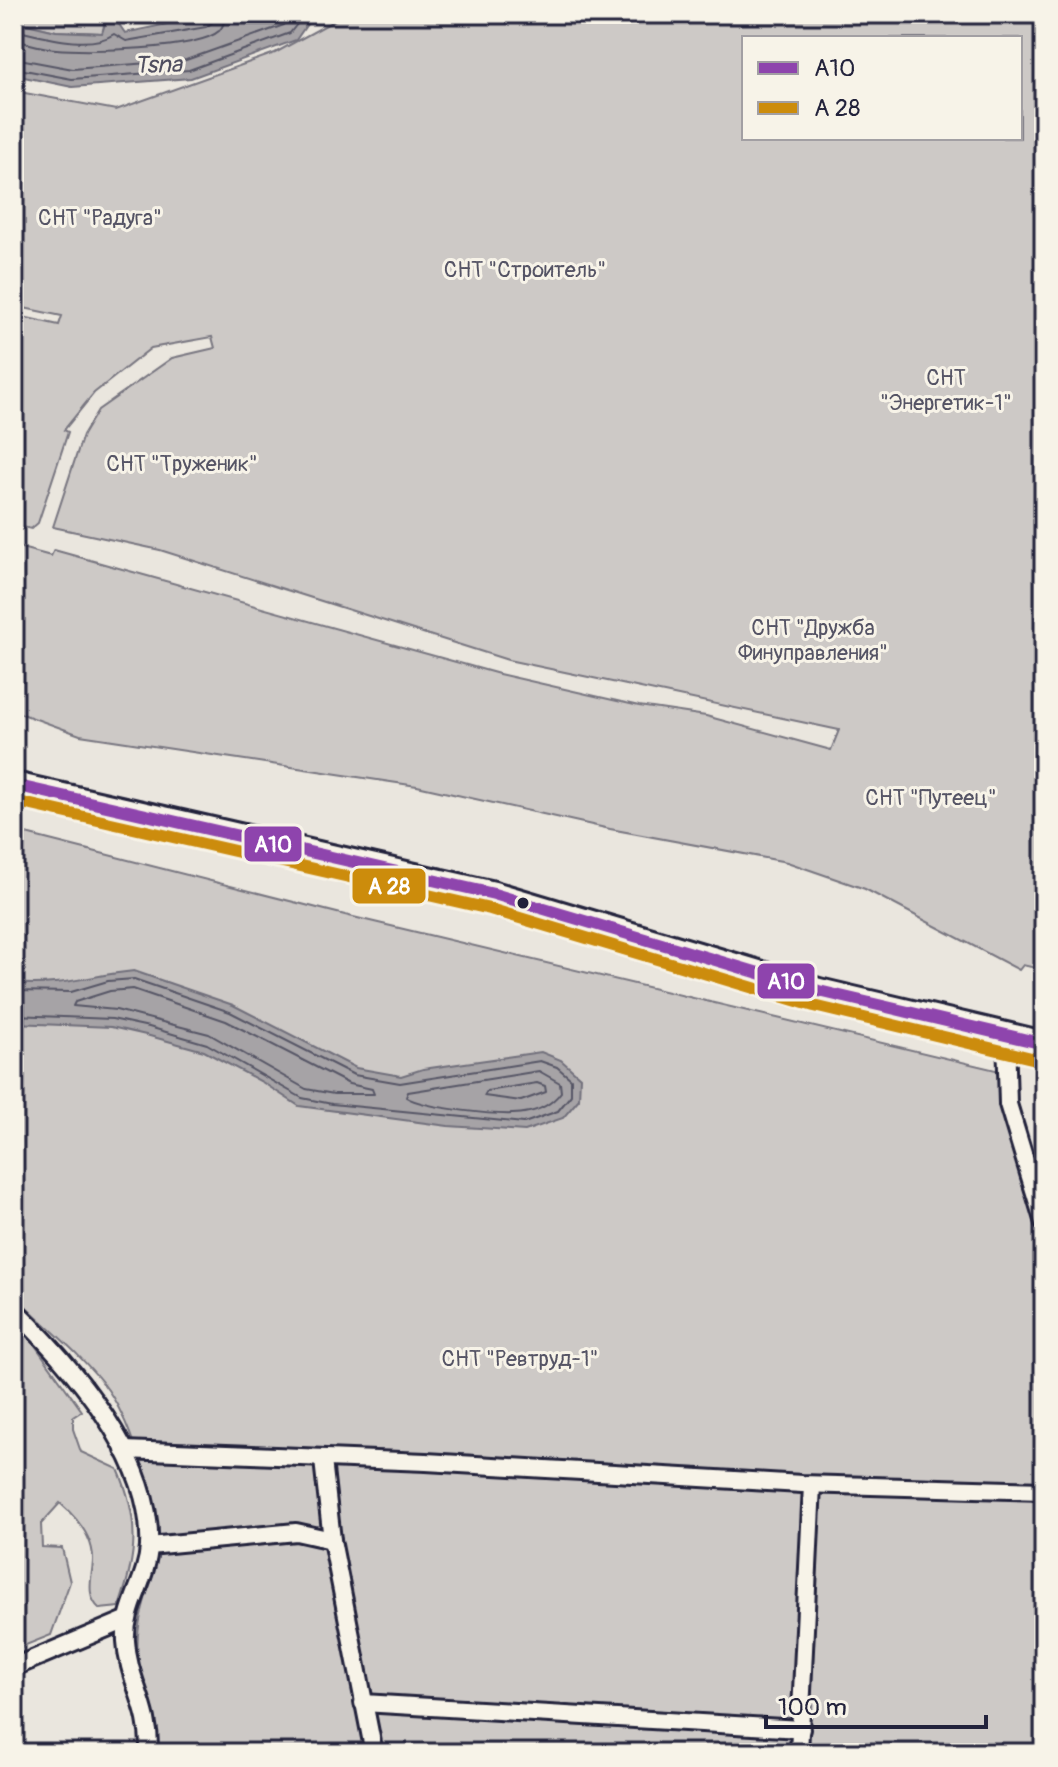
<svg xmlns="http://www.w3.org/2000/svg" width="1058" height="1767" font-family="Pangolin,sans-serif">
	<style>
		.green { fill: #cdc9c6; stroke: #787680; stroke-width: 2; fill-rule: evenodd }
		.water { fill: #a6a3a6; stroke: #716f7b; stroke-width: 2 }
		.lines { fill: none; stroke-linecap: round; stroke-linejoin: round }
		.shore { stroke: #575666; stroke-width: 2 }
		.street-casing { stroke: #22223b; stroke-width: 22 }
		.primary-casing { stroke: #22223b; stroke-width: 30 }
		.street { stroke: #f7f3e8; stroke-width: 16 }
		.primary { stroke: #f7f3e8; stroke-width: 24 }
		.bus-1-casing { stroke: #f7f3e8; stroke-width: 18 }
		.bus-2-casing { stroke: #f7f3e8; stroke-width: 18 }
		.bus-1 { stroke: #8e44ad; stroke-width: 12 }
		.bus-2 { stroke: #cc8c0c; stroke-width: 12 }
		.bus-dot { fill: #22223b; stroke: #f7f3e8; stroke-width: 3 }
		.labels { text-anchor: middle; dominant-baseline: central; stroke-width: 6; stroke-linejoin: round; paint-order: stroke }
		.park-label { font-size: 22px; fill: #555465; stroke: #f7f3e8 }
		.water-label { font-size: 24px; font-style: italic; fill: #504f60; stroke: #f7f3e8 }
		.line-badge { stroke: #f7f3e8; stroke-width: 3 }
		.badge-label { font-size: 22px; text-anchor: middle; font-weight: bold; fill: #fff }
	</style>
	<rect width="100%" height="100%" fill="#eae6de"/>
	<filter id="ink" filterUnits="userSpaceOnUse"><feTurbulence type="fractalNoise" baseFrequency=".0125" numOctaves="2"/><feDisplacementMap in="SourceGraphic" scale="16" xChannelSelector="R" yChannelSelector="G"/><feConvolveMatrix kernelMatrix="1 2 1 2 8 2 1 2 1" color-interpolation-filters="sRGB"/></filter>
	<g filter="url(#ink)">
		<!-- green -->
		<g class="green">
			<path d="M14 14H105L103 33 56 31 14 21Z"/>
			<path d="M346 14H1044V970L1023 965 1019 970 865 889 787 862 610 829 417 786 80 735 14 711V546L51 556 54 550 499 674 639 706 706 716 831 750 839 730 508 660 160 550 53 527 83 435 98 410 172 358 215 348 212 337 151 348 94 393 64 430 68 432 38 523 31 529 14 525V315L59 325 62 316 14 306V91L116 110 275 53ZM744 38H1020V138H744Z"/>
			<path d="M14 831 349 916 996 1070 1044 1218V1753H158C158 1719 141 1691 138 1658 134 1614 153 1589 155 1551 158 1509 132 1425 108 1390 83 1355 44 1325 14 1295Z"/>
			<path d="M14 1323 34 1344 82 1411 73 1417V1429L81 1452 118 1469C140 1520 137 1555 119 1607L100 1609C85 1596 92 1578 93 1561 94 1538 76 1517 60 1503L41 1524 42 1547 62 1548 70 1582 51 1635 21 1647 14 1627Z"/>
		</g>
		<!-- water -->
		<g class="water">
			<path d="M214 14H314L296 40 191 78 72 87 14 75V21L56 31 102 33 106 21 116 20 125 33Z"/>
			<path d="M134 971 233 1005 356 1068 401 1076 423 1069 541 1052 561 1060 580 1077 579 1099 563 1118 525 1131 448 1126 299 1106 262 1082 204 1051 146 1035 111 1027 14 1023V983C59 988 91 975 134 971Z"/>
		</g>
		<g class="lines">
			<!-- shore -->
			<g class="shore">
				<path d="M14 30C42 36 89 51 114 34L126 41 206 27 213 22 215 14"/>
				<path d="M14 40C28 43 42 48 56 49 86 52 198 50 219 31 224 26 225 21 225 14"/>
				<path d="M14 58 73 69 186 60 284 25 292 14"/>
				<path d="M14 68 72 79 189 70 290 33 305 14"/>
				<path d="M133 989 226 1021 349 1084 372 1089 374 1094H334L306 1089 209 1034 116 1010 73 1006 75 1002 110 991Z"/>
				<path d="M14 991 71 992 108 981 134 979 230 1012 354 1075 400 1083 540 1061 557 1067 571 1079V1095L558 1111 524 1123 332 1104 302 1098 207 1044 149 1027 112 1019 14 1015"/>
				<path d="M539 1071 560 1083 561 1092C552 1104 538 1111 524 1113 502 1117 423 1108 406 1097L408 1092Z"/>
				<path d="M537 1083 545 1086 546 1092 521 1101 484 1096 487 1091Z"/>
			</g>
			<defs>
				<g id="street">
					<path d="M1006 1036 1008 1104 1044 1223"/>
					<path d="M14 1309C72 1366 154 1459 149 1547 147 1580 124 1607 126 1641 128 1681 151 1707 149 1753"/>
					<path d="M124 1450 426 1462 802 1484 1044 1491"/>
					<path d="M332 1540 374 1753"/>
					<path d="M149 1546 296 1532 332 1540 323 1460"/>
					<path d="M14 1667 126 1620"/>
					<path d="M363 1703 801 1729"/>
					<path d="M799 1753 812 1485"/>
				</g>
				<path id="primary" d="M14 785 494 894 819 991 1044 1044"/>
			</defs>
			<!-- street casing -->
			<use href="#street" class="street-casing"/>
			<!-- primary casing -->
			<use href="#primary" class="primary-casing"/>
			<!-- street -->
			<use href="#street" class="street"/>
			<!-- primary -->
			<use href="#primary" class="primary"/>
			<defs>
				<path id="bus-1" d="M14 785 494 894 819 991 1044 1044"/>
				<path id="bus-2" d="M14 801 490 909 814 1006 1040 1060"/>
			</defs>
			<!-- bus-1 casing -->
			<use href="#bus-1" class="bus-1-casing"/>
			<!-- bus-2 casing -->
			<use href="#bus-2" class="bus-2-casing"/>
			<!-- bus-1 -->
			<use href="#bus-1" class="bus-1"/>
			<!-- bus-2 -->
			<use href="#bus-2" class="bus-2"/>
		</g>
	</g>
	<!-- markers -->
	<circle class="bus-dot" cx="523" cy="903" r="7"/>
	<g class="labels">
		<!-- park labels -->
		<g class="park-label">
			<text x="100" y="218">СНТ "Радуга"</text>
			<text x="525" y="270">СНТ "Строитель"</text>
			<text x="946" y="378">СНТ<tspan x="946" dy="25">"Энергетик-1"</tspan></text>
			<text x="182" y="464">СНТ "Труженик"</text>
			<text x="813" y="628">СНТ "Дружба<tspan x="813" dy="25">Финуправления"</tspan></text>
			<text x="931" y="798">СНТ "Путеец"</text>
			<text x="520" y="1359">СНТ "Ревтруд-1"</text>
		</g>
		<!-- water labels -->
		<g class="water-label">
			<text transform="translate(158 65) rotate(-1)">Tsna</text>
		</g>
	</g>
	<g class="line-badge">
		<rect x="243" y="825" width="60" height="38" rx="8" fill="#8e44ad"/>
		<rect x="351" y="867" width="76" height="38" rx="8" fill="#cc8c0c"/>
		<rect x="756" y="962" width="60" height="38" rx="8" fill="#8e44ad"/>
	</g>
	<g class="badge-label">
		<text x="273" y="852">А10</text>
		<text x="389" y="894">А 28</text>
		<text x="786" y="989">А10</text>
	</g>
	<!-- margin -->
	<rect width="1058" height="1767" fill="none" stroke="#f7f3e8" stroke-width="48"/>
	<rect x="24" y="24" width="1010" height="1719" fill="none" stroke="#22223b" stroke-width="3" filter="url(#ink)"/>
	<!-- legend -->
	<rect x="742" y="36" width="280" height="104" fill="#f7f3e8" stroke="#a29fa3" stroke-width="2"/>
	<rect x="758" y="62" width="40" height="12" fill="#8e44ad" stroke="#a29fa3" stroke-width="2"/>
	<text x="814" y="76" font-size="24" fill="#22223b">А10</text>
	<rect x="758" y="102" width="40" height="12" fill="#cc8c0c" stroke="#a29fa3" stroke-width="2"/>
	<text x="814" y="116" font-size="24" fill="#22223b">А 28</text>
	<!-- scale -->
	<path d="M766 1715v12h220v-12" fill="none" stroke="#22223b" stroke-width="4"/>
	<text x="778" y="1715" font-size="24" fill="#22223b" stroke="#f7f3e8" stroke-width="6" paint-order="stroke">100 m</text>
</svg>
